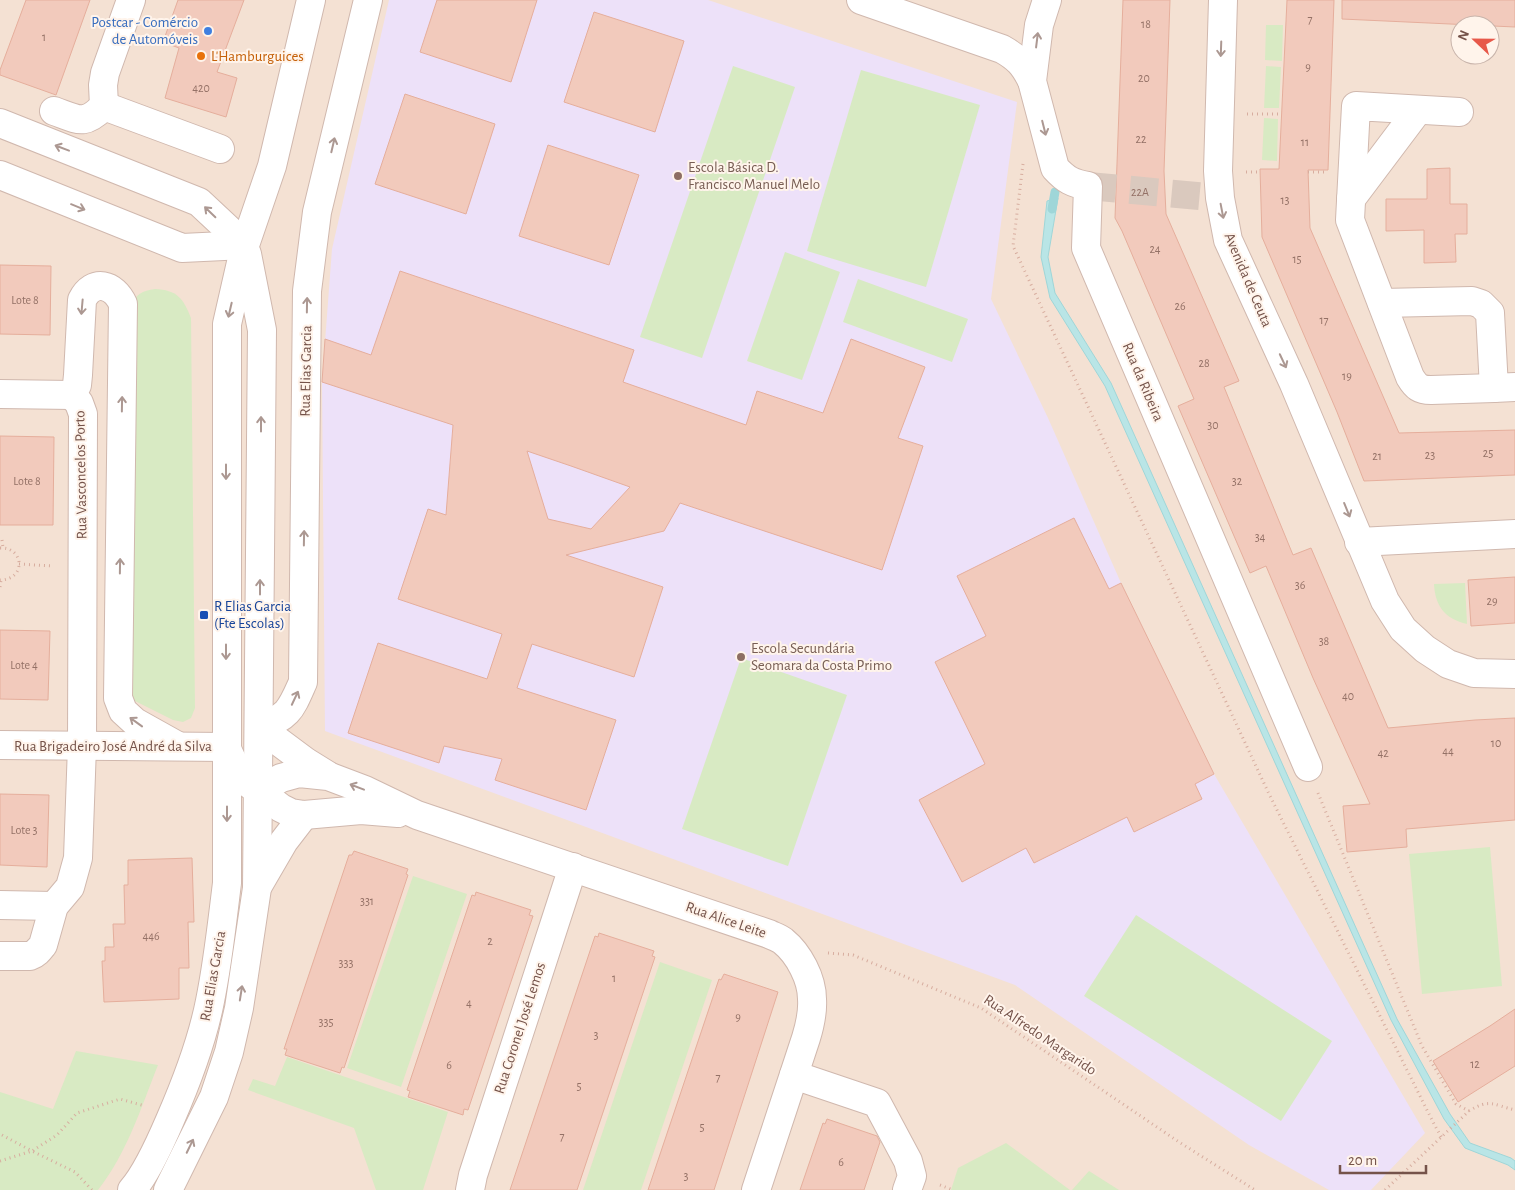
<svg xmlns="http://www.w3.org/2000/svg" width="1515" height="1190" font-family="'Alegreya Sans',sans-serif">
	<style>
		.residential { fill: #f4e1d3; fill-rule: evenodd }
		.education { fill: #ede1f9 }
		.green { fill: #d8eac3 }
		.water { fill: #b9e5e6; stroke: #9fd6d8 }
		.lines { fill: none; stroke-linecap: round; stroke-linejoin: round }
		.stream { stroke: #9fd6d8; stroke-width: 9 }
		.building { fill: #f2cabc; stroke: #e5ae9c; fill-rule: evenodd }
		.minor-tunnel { stroke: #dac9be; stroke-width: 28; stroke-dasharray: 28 14; stroke-linecap: butt }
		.minor-casing { stroke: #d0b8ae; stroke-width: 30 }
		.path { stroke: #d7ad9f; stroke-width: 3; stroke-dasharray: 1 4; stroke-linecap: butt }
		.minor { stroke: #fff; stroke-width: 28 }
		.oneway { stroke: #ac9892 }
		.shop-dot { fill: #3f7fe0; stroke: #fff4eb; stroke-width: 2 }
		.food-dot { fill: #e8710a; stroke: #fff4eb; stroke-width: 2 }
		.education-dot { fill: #8d6e63; stroke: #fff4eb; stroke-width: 2 }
		.transit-dot { fill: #1a4fb4; stroke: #fff4eb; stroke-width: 2 }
		.labels { text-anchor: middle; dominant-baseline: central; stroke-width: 4; stroke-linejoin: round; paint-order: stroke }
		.number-label { font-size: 12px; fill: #947166 }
		.shop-label { font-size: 15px; fill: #366cbe; stroke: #fff4eb; text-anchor: end }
		.food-label { font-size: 15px; fill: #c56008; stroke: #fff4eb; text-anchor: start }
		.education-label { font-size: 15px; fill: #785e54; stroke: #fff4eb; text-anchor: start }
		.street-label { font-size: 15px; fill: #75534a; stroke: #fff4eb }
		.transit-label { font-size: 15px; fill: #164399; stroke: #fff4eb; text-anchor: start }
	</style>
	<rect width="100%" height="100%" fill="#fcf0e4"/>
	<!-- residential -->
	<path class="residential" d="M0 0H1515V1190H0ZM1460 25H1490V55H1460Z"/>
	<!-- education -->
	<path class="education" d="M389 0H708L1017 102 991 299 1048 418 1121 583 1214 774 1425 1133 1371 1190H1329L1249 1145 1015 985 325 731 322 382 332 249Z"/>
	<!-- green -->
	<g class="green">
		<path d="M1266 25H1283L1282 61 1265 60Z"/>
		<path d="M733 66 795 87 702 358 640 337Z"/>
		<path d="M1266 66 1281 67 1279 108H1264Z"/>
		<path d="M861 70 980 105 926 287 807 251Z"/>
		<path d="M1264 118 1278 119 1277 161 1262 160Z"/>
		<path d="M785 252 840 272 802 380 747 361Z"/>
		<path d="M858 279 968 319 952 362 843 322Z"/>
		<path d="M155 289C177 290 183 298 191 318L195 708 191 718 183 722 173 720 133 700 130 306C136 294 142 291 155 289Z"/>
		<path d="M1465 583 1467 624C1445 619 1435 606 1434 584Z"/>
		<path d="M741 658 847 695 788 866 682 829Z"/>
		<path d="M1490 847 1502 986 1422 994 1409 854Z"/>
		<path d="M413 876 467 894 401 1087 347 1068Z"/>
		<path d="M1136 915 1332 1041 1281 1121 1084 996Z"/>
		<path d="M660 962 712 980 641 1190H583Z"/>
		<path d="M76 1051 158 1065C141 1108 127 1153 98 1190H0V1092L53 1109Z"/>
		<path d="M287 1057 448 1112 423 1190H376L354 1128 248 1090 253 1079 275 1086Z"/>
		<path d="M1006 1143 1070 1190H951L958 1168Z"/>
		<path d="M1089 1171 1119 1190H1072Z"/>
	</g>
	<!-- water -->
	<path class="water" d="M1058 198 1048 257 1055 293 1111 383 1397 1019 1450 1114 1470 1143 1511 1158 1515 1161V1170L1508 1165 1465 1148 1444 1119 1391 1020 1105 386 1050 298 1041 257 1047 201Z"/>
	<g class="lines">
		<!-- stream -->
		<path class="stream" d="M1052 209 1055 192"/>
	</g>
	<!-- building -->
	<g class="building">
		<path d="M26 0H90L56 95 0 75V70Z"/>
		<path d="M178 0H244L217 72 237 78 226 117 165 98 179 48 163 42Z"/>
		<path d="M437 0H537L511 82 420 52Z"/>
		<path d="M1123 0H1170L1164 171 1166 214 1239 381 1224 387 1293 555 1311 548 1388 728 1475 720 1515 718V820L1406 829 1407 847 1347 852 1343 806 1370 804 1313 678 1266 566 1250 573 1178 406 1194 399 1122 231 1115 218Z"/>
		<path d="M1287 0H1334L1328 170H1308L1310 228 1399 433 1515 430V475L1364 481 1337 412 1262 237 1260 169H1279Z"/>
		<path d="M1342 0H1515V27L1342 19Z"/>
		<path d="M594 12 684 41 655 132 564 102Z"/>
		<path d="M405 94 495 124 466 214 375 184Z"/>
		<path d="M548 145 639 175 609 265 519 236Z"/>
		<path d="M1450 168V204H1467V234H1455L1456 262 1424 263V230L1386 231V199H1427V169Z"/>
		<path d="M0 265 51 266 50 335 0 334Z"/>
		<path d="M400 271 634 350 623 382 746 425 757 391 823 413 851 339 925 367 898 438 923 446 882 570 680 503 664 531 566 555 663 587 634 677 532 644 517 688 616 720 586 810 495 780 502 759 444 746 439 763 348 733 378 643 487 679 502 634 398 599 428 509 446 515 453 425 322 382 325 339 371 355ZM527 451 571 466 630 487 591 529 548 519Z"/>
		<path d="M0 436 54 437 53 525H0Z"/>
		<path d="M1074 518 1109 589 1121 583 1214 774 1195 784 1202 799 1134 832 1127 817 1034 863 1026 848 962 882 919 800 985 764 935 662 986 636 957 576Z"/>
		<path d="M1515 577V623L1471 626 1468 580Z"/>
		<path d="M0 630 50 631 48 700 0 699Z"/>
		<path d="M0 794 49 795 47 867 0 865Z"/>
		<path d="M354 851 408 869 406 874 408 875 344 1068 342 1067 340 1073 285 1055 287 1049H284L349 855H352Z"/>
		<path d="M192 858 194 922H188L189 968H179V999L104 1002 102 961H105V947H114L113 924H125L124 885H128V860Z"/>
		<path d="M476 892 531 910 529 915 533 916 468 1110 464 1109 463 1115 408 1097 410 1091 407 1090 472 895 475 896Z"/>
		<path d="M599 933 654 951 652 956 655 957 577 1190H510L595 936 598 937Z"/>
		<path d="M724 974 778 992 714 1190H648L719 979 721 980Z"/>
		<path d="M1515 1009V1066L1458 1102 1433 1061 1490 1026Z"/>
		<path d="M827 1119 877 1136 880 1142 864 1190H800L823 1123 825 1124Z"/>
	</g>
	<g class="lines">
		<!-- minor-tunnel -->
		<path class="minor-tunnel" d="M1088 186 1220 198"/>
		<defs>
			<g id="minor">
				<path d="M861 0 1002 49C1018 58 1024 65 1032 81"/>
				<path d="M1047 0 1039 25 1032 81 1055 168C1066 180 1072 183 1088 186L1086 248 1308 767"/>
				<path d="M1223 0 1218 171 1220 198 1228 240 1294 384 1385 601 1403 629 1425 649 1448 664 1474 673 1515 674"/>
				<path d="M104 106 103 85 105 73 131 0"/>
				<path d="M54 111C79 120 84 126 104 106L220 149"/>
				<path d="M1459 112 1356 106 1350 220 1410 377C1416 387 1420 390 1431 390L1494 388"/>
				<path d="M0 123 199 202 245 245"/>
				<path d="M0 175 182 248 245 245"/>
				<path d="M1351 199 1418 110"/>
				<path d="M1382 303 1472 301 1481 304 1490 313 1494 388 1515 387"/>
				<path d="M0 394 72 395"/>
				<path d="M72 395 77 385 78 375 82 300C93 278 114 284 123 304L118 698 123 711 135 722 178 746"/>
				<path d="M1359 542 1515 534"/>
				<path d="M259 727C289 717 291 709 303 682L307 291 317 212 368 0"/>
				<path d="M259 727 306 762 327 775"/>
				<path d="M0 745 226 747 233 762 248 783 281 808 291 813 304 815 361 810 398 813"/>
				<path d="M258 791 281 778 299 773 328 776 365 790 417 815 769 934C773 936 779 938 783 941 799 954 812 979 812 999 813 1013 810 1025 806 1038L756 1190"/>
				<path d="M259 884 284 841 304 815"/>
				<path d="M0 905 54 906"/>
				<path d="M0 956H30C36 954 39 950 43 945L54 906 70 887 78 858 82 746 83 414 79 403 72 395"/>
				<path d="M794 1075 877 1103 908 1161 912 1176 907 1190"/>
				<path d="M132 1190C147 1173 161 1141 170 1120 187 1081 202 1042 210 1001 218 962 222 923 227 883V324L245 245 272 166 311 0"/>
				<path d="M168 1190 214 1097 229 1052 239 1008 257 888 262 330 247 254"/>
				<path d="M470 1190 473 1175 573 867"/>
			</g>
		</defs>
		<!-- minor casing -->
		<use href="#minor" class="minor-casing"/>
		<!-- path -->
		<g class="path">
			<path d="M1247 114H1282"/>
			<path d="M1023 164 1013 246 1269 794 1434 1124 1442 1138"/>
			<path d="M1246 172H1260"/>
			<path d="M1308 172H1324"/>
			<path d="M2 540 3 548"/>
			<path d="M0 548C25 547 26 580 0 580"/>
			<path d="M19 564 53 566"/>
			<path d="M0 587 1 580"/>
			<path d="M1318 793 1422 1046 1456 1104 1469 1111"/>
			<path d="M828 953 853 955 981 1008 1179 1142 1255 1190"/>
			<path d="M2 1135 32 1151 57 1135 77 1113 120 1099 145 1106"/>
			<path d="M0 1161 32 1151 75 1172 92 1190"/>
			<path d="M940 1185 953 1190"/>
			<path d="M1385 1190 1469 1111C1490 1098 1493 1105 1515 1110"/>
		</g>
		<!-- minor -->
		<use href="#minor" class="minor"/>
	</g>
	<!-- one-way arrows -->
	<defs><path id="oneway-shaft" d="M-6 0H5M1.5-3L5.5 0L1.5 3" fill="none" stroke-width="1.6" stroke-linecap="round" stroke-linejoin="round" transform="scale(1.25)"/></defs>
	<g class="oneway">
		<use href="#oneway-shaft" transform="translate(1037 40) rotate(-83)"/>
		<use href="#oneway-shaft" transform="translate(1221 49) rotate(92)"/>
		<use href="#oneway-shaft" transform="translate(1044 128) rotate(76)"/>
		<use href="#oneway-shaft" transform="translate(333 145) rotate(-77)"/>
		<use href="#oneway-shaft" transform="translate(62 148) rotate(-159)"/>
		<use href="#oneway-shaft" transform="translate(78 207) rotate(22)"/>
		<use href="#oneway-shaft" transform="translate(1222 211) rotate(79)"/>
		<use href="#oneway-shaft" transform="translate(210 212) rotate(-136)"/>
		<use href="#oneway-shaft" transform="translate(307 305) rotate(-89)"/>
		<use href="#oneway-shaft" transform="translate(82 307) rotate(95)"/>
		<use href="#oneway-shaft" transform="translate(230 310) rotate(103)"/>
		<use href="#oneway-shaft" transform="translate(1283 361) rotate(65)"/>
		<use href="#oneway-shaft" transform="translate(122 404) rotate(-89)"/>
		<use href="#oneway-shaft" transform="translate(261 424) rotate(-90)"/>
		<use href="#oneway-shaft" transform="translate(226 472) rotate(90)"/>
		<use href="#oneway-shaft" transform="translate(1347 510) rotate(68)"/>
		<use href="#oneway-shaft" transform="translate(304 538) rotate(-89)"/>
		<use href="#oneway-shaft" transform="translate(120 566) rotate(-89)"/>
		<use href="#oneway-shaft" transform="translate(260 587) rotate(-90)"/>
		<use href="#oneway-shaft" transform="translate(226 652) rotate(90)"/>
		<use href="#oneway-shaft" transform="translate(295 698) rotate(-65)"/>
		<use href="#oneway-shaft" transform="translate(136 722) rotate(-144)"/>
		<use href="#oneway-shaft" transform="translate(357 787) rotate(-159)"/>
		<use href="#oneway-shaft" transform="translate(227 814) rotate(90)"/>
		<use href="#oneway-shaft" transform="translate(241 993) rotate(-81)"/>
		<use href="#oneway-shaft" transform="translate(190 1146) rotate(-64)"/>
	</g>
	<!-- markers -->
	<circle class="shop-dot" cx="208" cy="31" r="5"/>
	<circle class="food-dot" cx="201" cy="56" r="5"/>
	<g class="education-dot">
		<circle cx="678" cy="176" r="5"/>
		<circle cx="741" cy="657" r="5"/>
	</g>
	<rect class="transit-dot" x="199" y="610" width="10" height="10" rx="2.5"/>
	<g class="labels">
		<!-- number labels -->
		<g class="number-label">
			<text x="1310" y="19">7</text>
			<text x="1146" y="24">18</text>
			<text x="44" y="37">1</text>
			<text x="1308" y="67">9</text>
			<text x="1144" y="78">20</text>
			<text x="201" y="88">420</text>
			<text x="1141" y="139">22</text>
			<text x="1305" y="142">11</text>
			<text x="1140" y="192">22A</text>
			<text x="1285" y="200">13</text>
			<text x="1155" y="249">24</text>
			<text x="1297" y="259">15</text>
			<text x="25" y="300">Lote 8</text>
			<text x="1180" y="306">26</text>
			<text x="1324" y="320">17</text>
			<text x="1204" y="363">28</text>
			<text x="1347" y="376">19</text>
			<text x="1213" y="425">30</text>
			<text x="1488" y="453">25</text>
			<text x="1430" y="455">23</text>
			<text x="1377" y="456">21</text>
			<text x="27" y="481">Lote 8</text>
			<text x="1237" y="481">32</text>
			<text x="1260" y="537">34</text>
			<text x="1300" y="585">36</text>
			<text x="1492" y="601">29</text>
			<text x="1324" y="641">38</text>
			<text x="24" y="665">Lote 4</text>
			<text x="1348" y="696">40</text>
			<text x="1496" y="743">10</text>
			<text x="1448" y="751">44</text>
			<text x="1383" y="753">42</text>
			<text x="24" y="830">Lote 3</text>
			<text x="367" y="901">331</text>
			<text x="151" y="936">446</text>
			<text x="490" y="941">2</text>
			<text x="346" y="963">333</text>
			<text x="614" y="978">1</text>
			<text x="469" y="1003">4</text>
			<text x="738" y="1017">9</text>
			<text x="326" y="1022">335</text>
			<text x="596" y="1035">3</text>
			<text x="1475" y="1064">12</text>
			<text x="449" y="1065">6</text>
			<text x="718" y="1077">7</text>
			<text x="579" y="1086">5</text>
			<text x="702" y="1127">5</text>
			<text x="562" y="1136">7</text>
			<text x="841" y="1162">6</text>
			<text x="686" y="1176">3</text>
		</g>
		<!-- shop labels -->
		<g class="shop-label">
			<text x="198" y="22">Postcar - Comércio<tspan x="198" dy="17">de Automóveis</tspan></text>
		</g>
		<!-- food labels -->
		<g class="food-label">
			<text x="211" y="56">L'Hamburguices</text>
		</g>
		<!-- education labels -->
		<g class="education-label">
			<text x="688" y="167">Escola Básica D.<tspan x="688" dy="17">Francisco Manuel Melo</tspan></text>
			<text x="751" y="648">Escola Secundária<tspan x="751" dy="17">Seomara da Costa Primo</tspan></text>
		</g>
		<!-- street labels -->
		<g class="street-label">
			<text transform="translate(1248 280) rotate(67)">Avenida de Ceuta</text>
			<text transform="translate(306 371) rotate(-89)">Rua Elias Garcia</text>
			<text transform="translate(1143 382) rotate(67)">Rua da Ribeira</text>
			<text transform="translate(81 475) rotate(-91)">Rua Vasconcelos Porto</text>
			<text x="113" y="746">Rua Brigadeiro José André da Silva</text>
			<text transform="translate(726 920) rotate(19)">Rua Alice Leite</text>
			<text transform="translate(213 976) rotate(-80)">Rua Elias Garcia</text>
			<text transform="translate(520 1028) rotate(-72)">Rua Coronel José Lemos</text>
			<text transform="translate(1040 1035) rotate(34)">Rua Alfredo Margarido</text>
		</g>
		<!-- transit labels -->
		<g class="transit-label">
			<text x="214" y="606">R Elias Garcia<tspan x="214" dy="17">(Fte Escolas)</tspan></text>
		</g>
	</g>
	<!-- north arrow -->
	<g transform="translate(1475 40) rotate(292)"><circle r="24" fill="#fff4eb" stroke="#c8b4ab"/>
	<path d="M0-4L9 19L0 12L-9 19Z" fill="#e75849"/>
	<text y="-8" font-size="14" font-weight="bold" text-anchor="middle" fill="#75534a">N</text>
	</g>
	<!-- scale -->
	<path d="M1340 1165v8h86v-8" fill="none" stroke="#75534a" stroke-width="2.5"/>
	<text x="1348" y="1165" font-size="15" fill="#75534a" stroke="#fff4eb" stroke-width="4" paint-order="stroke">20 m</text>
</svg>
